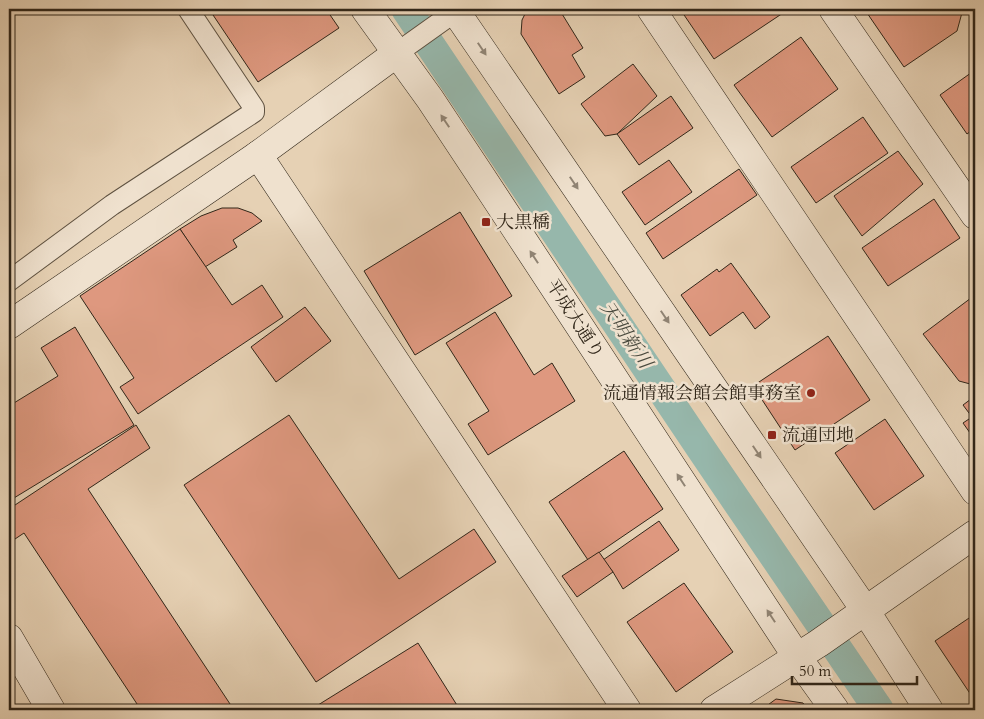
<svg xmlns="http://www.w3.org/2000/svg" width="984" height="719" font-family="Cardo,'Noto Serif JP',serif">
	<style>
		.lines { fill: none; stroke-linecap: round; stroke-linejoin: round }
		.river { stroke: #96b7ab; stroke-width: 30 }
		.building { fill: #de987f; stroke: #302619 }
		.street-casing { stroke: #5e5140; stroke-width: 22 }
		.secondary-casing { stroke: #302619; stroke-width: 29 }
		.street { stroke: #efe1ce; stroke-width: 20 }
		.secondary { stroke: #efe1ce; stroke-width: 28 }
		.oneway { fill: #908474 }
		.poi-dot { fill: #8f2418; stroke: #efe1ce; stroke-width: 2 }
		.labels { text-anchor: middle; dominant-baseline: central; stroke-width: 5; stroke-linejoin: round; paint-order: stroke }
		.poi-label { font-size: 18px; fill: #302619; stroke: #efe1ce; text-anchor: start }
		.street-label { font-size: 18px; fill: #302619; stroke: #efe1ce }
		.water-label { font-size: 19px; font-style: italic; fill: #4a4a3e; stroke: #efe1ce }
	</style>
	<rect width="100%" height="100%" fill="#e6d1b4"/>
	<filter id="stains"><feTurbulence type="fractalNoise" baseFrequency=".004" numOctaves="4"/><feColorMatrix values="0 0 0 0 .2 0 0 0 0 .09 0 0 0 0 .02 0 0 0 .5 -.17"/></filter>
	<radialGradient id="worn" r=".72"><stop offset=".6" stop-color="#630" stop-opacity="0"/><stop offset="1" stop-color="#630" stop-opacity=".3"/></radialGradient>
	<g class="lines">
		<!-- river -->
		<path class="river" d="M406 9 706 456 879 710"/>
	</g>
	<!-- building -->
	<g class="building">
		<path d="M209 9H326L339 28 258 82Z"/>
		<path d="M532 9H559L583 48 572 55 585 77 559 94 521 34 522 20 525 14Z"/>
		<path d="M680 9H789L714 59Z"/>
		<path d="M867 9H963L957 31 904 67 865 10Z"/>
		<path d="M801 37 838 89 772 137 734 85Z"/>
		<path d="M633 64 657 96 617 134 605 136 581 104Z"/>
		<path d="M975 70V128L967 134 940 95Z"/>
		<path d="M671 96 693 128 639 165 617 134Z"/>
		<path d="M863 117 888 153 816 203 791 167Z"/>
		<path d="M898 151 923 184 862 236 834 196Z"/>
		<path d="M669 160 692 192 645 225 622 192Z"/>
		<path d="M739 169 757 195 663 259 646 233Z"/>
		<path d="M934 199 960 238 888 286 862 248Z"/>
		<path d="M222 208H238L252 213 262 221 233 240 237 247 205 267 180 229 201 216Z"/>
		<path d="M460 212 512 296 415 355 364 271Z"/>
		<path d="M180 229 232 305 262 285 283 317 138 414 120 387 134 378 80 296Z"/>
		<path d="M731 263 770 317 755 329 743 312 710 336 681 295 717 269 719 272Z"/>
		<path d="M975 295V384L974 385 959 381 923 334Z"/>
		<path d="M305 307 331 341 276 382 251 347Z"/>
		<path d="M495 312 534 375 552 363 575 401 488 455 468 424 489 411 446 343Z"/>
		<path d="M75 327 134 425 9 501V456L13 454 9 447V406L58 376 41 348Z"/>
		<path d="M828 336 870 400 795 450 753 386Z"/>
		<path d="M975 396V440L963 423 972 417 963 405Z"/>
		<path d="M289 415 399 579 474 529 496 562 316 682 184 485Z"/>
		<path d="M885 419 924 476 874 510 835 453Z"/>
		<path d="M136 425 150 448 88 489 234 710H141L24 533 9 543V509Z"/>
		<path d="M624 451 663 509 588 560 549 502Z"/>
		<path d="M659 521 679 550 623 589 613 572 603 560Z"/>
		<path d="M599 552 613 572 577 597 562 576Z"/>
		<path d="M684 583 733 652 676 692 627 622Z"/>
		<path d="M975 614V701L935 641Z"/>
		<path d="M418 643 460 710H310Z"/>
		<path d="M776 699 803 703 808 710H761Z"/>
	</g>
	<g class="lines">
		<defs>
			<g id="street">
				<path d="M397 53 456 11"/>
				<path d="M9 281 112 205 254 112V108L188 9"/>
			</g>
			<g id="secondary">
				<path d="M365 9 430 99 479 173 797 657 835 710"/>
				<path d="M454 9 865 610 929 710"/>
				<path d="M651 9 975 491"/>
				<path d="M833 9 975 215"/>
				<path d="M258 155 627 710"/>
				<path d="M9 325 258 155 397 53"/>
				<path d="M9 638 51 710"/>
				<path d="M714 710 819 643 975 534"/>
			</g>
		</defs>
		<!-- street casing -->
		<use href="#street" class="street-casing"/>
		<!-- secondary casing -->
		<use href="#secondary" class="secondary-casing"/>
		<!-- street -->
		<use href="#street" class="street"/>
		<!-- secondary -->
		<use href="#secondary" class="secondary"/>
	</g>
	<!-- one-way arrows -->
	<defs><path id="oneway-solid" d="M-6-.8H1V-3.2L6.5 0L1 3.2V.8H-6Z" transform="scale(1.25)"/></defs>
	<g class="oneway">
		<use href="#oneway-solid" transform="translate(482 49) rotate(56)"/>
		<use href="#oneway-solid" transform="translate(445 121) rotate(-124)"/>
		<use href="#oneway-solid" transform="translate(574 183) rotate(56)"/>
		<use href="#oneway-solid" transform="translate(534 257) rotate(-123)"/>
		<use href="#oneway-solid" transform="translate(665 317) rotate(56)"/>
		<use href="#oneway-solid" transform="translate(757 452) rotate(56)"/>
		<use href="#oneway-solid" transform="translate(681 480) rotate(-123)"/>
		<use href="#oneway-solid" transform="translate(771 616) rotate(-123)"/>
	</g>
	<!-- markers -->
	<g class="poi-dot">
		<rect x="481" y="217" width="10" height="10" rx="2.5"/>
		<circle cx="811" cy="393" r="5"/>
		<rect x="767" y="430" width="10" height="10" rx="2.5"/>
	</g>
	<g class="labels">
		<!-- poi labels -->
		<g class="poi-label">
			<text x="496" y="222">大黒橋</text>
			<text x="801" y="393" text-anchor="end">流通情報会館会館事務室</text>
			<text x="782" y="435">流通団地</text>
		</g>
		<!-- street labels -->
		<g class="street-label">
			<text transform="translate(575 319) rotate(57)">平成大通り</text>
		</g>
		<!-- water labels -->
		<g class="water-label">
			<text transform="translate(626 335) rotate(56)">天明新川</text>
		</g>
	</g>
	<!-- margin -->
	<rect width="984" height="719" fill="none" stroke="#e6d1b4" stroke-width="30"/>
	<rect x="10" y="10" width="964" height="699" fill="none" stroke="#302619" stroke-width="2.5"/>
	<rect x="15" y="15" width="954" height="689" fill="none" stroke="#302619"/>
	<!-- scale -->
	<path d="M792 676v8h125v-8" fill="none" stroke="#302619" stroke-width="2.5"/>
	<text x="799" y="676" font-size="15" fill="#302619" stroke="#efe1ce" stroke-width="4" paint-order="stroke">50 m</text>
	<rect width="100%" height="100%" filter="url(#stains)"/>
	<rect width="100%" height="100%" fill="url(#worn)"/>
</svg>
